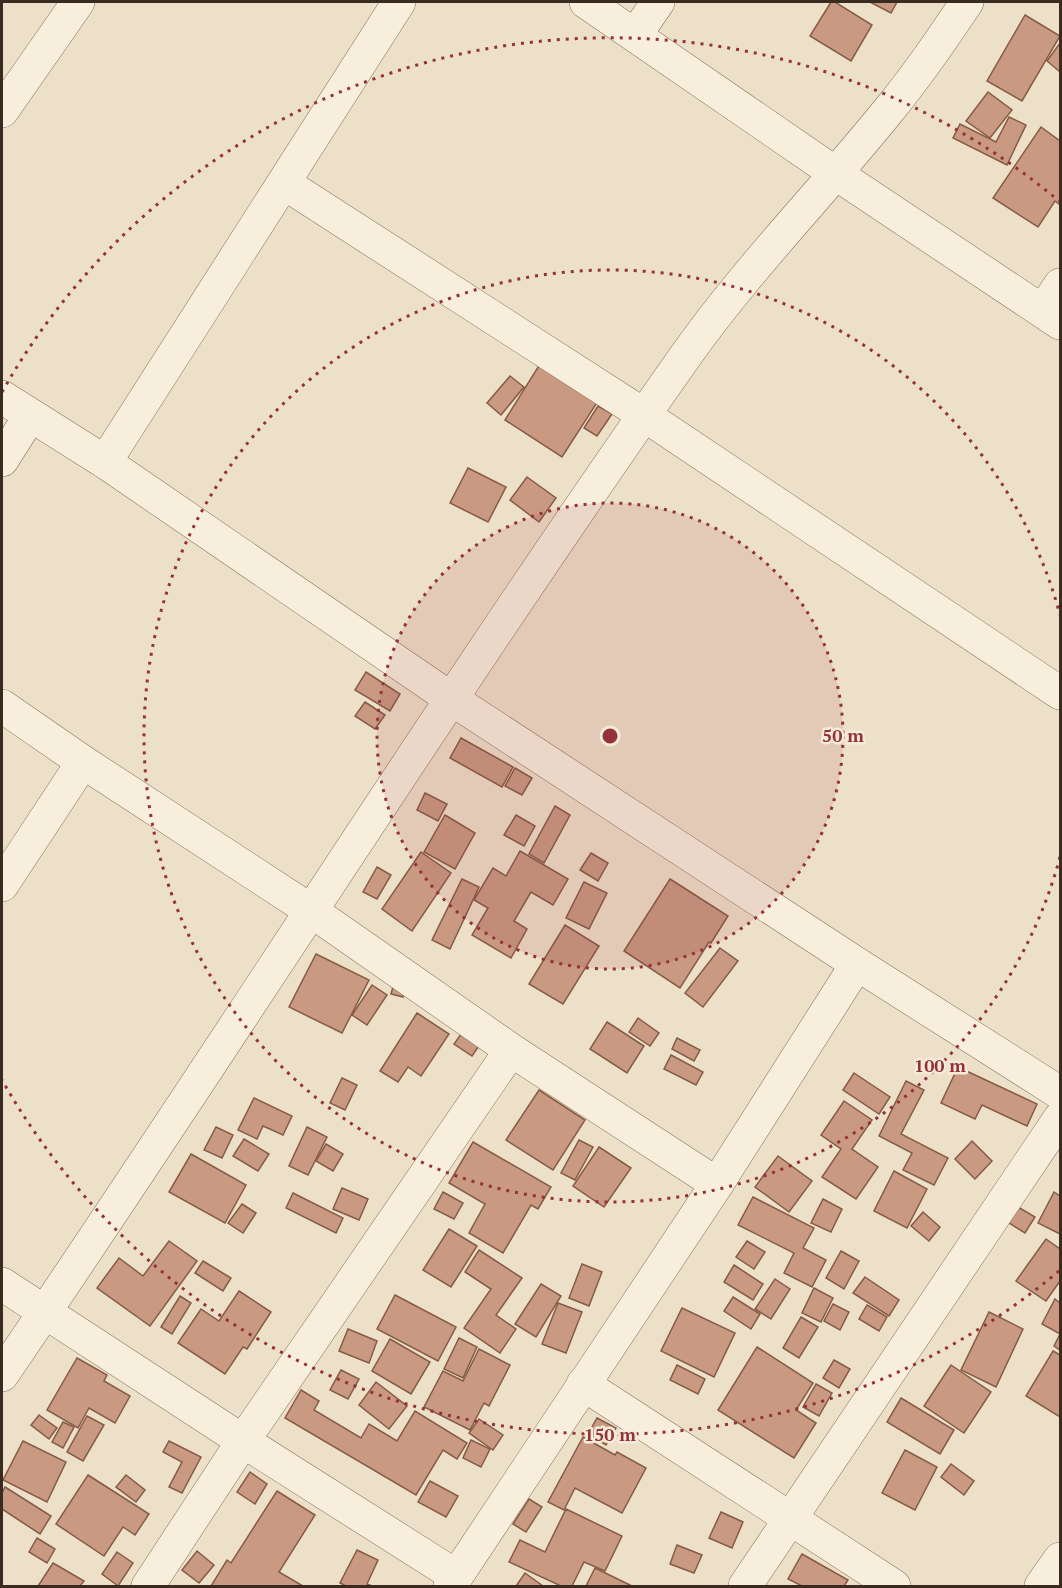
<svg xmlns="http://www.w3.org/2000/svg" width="1062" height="1588" font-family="'PT Serif',serif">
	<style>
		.building { fill: #c99a81; stroke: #865b46; stroke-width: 1.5 }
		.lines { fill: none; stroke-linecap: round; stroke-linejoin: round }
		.minor-casing { stroke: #88725e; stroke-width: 34 }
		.minor { stroke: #f8eedc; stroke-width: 33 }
		.ring { fill: none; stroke: #943139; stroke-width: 3; stroke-dasharray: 3 6 }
		.centre { fill: #943139; stroke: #f4ead8; stroke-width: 3 }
		.ring-label { font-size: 18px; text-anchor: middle; font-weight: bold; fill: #943139; stroke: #f4ead8; stroke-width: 5; stroke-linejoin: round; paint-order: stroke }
	</style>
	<rect width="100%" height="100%" fill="#ede0c9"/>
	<!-- building -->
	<g class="building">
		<path d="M831 2H835L872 25 851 61 810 36Z"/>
		<path d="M870 2H897L891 13Z"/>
		<path d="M1025 15 1060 36 1022 101 987 81Z"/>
		<path d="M1060 43V72L1047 61Z"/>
		<path d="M988 92 1012 110 990 138 966 121Z"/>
		<path d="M1009 117 1026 125 1007 165 953 138 960 124 996 142Z"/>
		<path d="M1041 127 1060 141V205L1055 201 1038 227 993 198Z"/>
		<path d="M540 364 598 401 562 457 505 420Z"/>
		<path d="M510 376 524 387 501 415 487 403Z"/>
		<path d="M598 406 612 414 597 436 584 428Z"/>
		<path d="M468 468 506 487 488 522 450 503Z"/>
		<path d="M527 477 556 498 539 522 510 500Z"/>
		<path d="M366 672 400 694 390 711 355 690Z"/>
		<path d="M365 702 385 715 375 729 355 716Z"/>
		<path d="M461 738 513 767 502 787 450 758Z"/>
		<path d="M515 768 532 778 522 795 505 786Z"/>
		<path d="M425 793 447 804 438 821 417 810Z"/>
		<path d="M555 806 570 815 544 863 529 854Z"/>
		<path d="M445 815 475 833 455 869 424 852Z"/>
		<path d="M516 815 535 826 524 846 504 835Z"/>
		<path d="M520 851 568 879 553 905 531 892 514 921 527 929 511 958 472 935 488 908 474 900 493 868 506 876Z"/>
		<path d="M421 852 451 873 412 931 382 909Z"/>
		<path d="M591 853 608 863 598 881 580 870Z"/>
		<path d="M377 867 391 875 377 899 363 892Z"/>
		<path d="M462 879 479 887 450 949 432 940Z"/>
		<path d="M670 879 728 916 711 943 709 942 680 988 624 951Z"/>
		<path d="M584 882 607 893 589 929 566 918Z"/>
		<path d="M565 925 599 946 563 1004 529 984Z"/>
		<path d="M720 948 738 961 703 1007 685 993Z"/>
		<path d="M316 954 369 980 342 1033 289 1007Z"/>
		<path d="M397 972 409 975 403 997 391 994Z"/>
		<path d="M372 985 387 995 367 1025 352 1015Z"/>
		<path d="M417 1013 449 1034 421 1076 408 1067 398 1082 380 1071Z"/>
		<path d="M638 1018 659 1033 650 1046 629 1032Z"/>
		<path d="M607 1022 644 1046 627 1073 590 1049Z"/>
		<path d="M464 1030 481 1043 472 1056 454 1044Z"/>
		<path d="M677 1038 700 1050 694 1061 672 1049Z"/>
		<path d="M671 1055 703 1072 696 1085 664 1069Z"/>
		<path d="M958 1067 1037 1104 1027 1126 982 1105 975 1119 941 1103Z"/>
		<path d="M854 1073 890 1097 879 1114 843 1090Z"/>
		<path d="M342 1078 357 1085 345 1110 330 1103Z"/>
		<path d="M906 1081 924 1090 901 1134 948 1158 934 1185 903 1170 912 1153 879 1136Z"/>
		<path d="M539 1090 585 1120 553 1170 506 1140Z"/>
		<path d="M254 1098 292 1116 283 1135 263 1126 257 1139 238 1130Z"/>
		<path d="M844 1101 872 1120 852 1149 878 1167 856 1199 822 1177 841 1149 821 1135Z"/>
		<path d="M216 1127 233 1135 222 1158 204 1150Z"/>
		<path d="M307 1127 327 1137 308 1175 289 1166Z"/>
		<path d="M244 1139 269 1154 258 1171 233 1156Z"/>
		<path d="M579 1140 593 1147 575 1180 561 1173Z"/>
		<path d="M972 1141 992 1161 975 1179 955 1159Z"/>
		<path d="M473 1142 551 1187 538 1209 531 1205 503 1253 469 1233 485 1204 449 1183Z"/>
		<path d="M326 1144 343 1154 333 1171 316 1161Z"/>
		<path d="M599 1147 631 1168 604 1207 573 1186Z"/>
		<path d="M191 1154 246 1185 225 1223 169 1192Z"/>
		<path d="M778 1156 812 1181 789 1212 755 1187Z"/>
		<path d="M894 1171 927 1189 907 1228 874 1211Z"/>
		<path d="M342 1188 368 1199 359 1220 333 1209Z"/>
		<path d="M443 1192 463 1203 454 1219 434 1209Z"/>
		<path d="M1054 1192 1060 1196V1234L1038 1223Z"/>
		<path d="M293 1193 343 1218 336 1233 286 1208Z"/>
		<path d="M753 1197 814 1228 803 1248 826 1260 812 1287 784 1273 794 1253 738 1225Z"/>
		<path d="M823 1199 842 1209 831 1232 811 1223Z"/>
		<path d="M242 1204 256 1213 243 1233 228 1223Z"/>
		<path d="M1018 1207 1035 1217 1025 1233 1009 1223Z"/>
		<path d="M923 1212 940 1227 929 1241 911 1226Z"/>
		<path d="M449 1229 477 1246 451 1287 423 1270Z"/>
		<path d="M1046 1239 1060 1249V1281L1046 1301 1016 1281Z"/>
		<path d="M169 1241 197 1261 150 1326 97 1288 119 1258 143 1276Z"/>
		<path d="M747 1241 765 1252 754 1269 736 1257Z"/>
		<path d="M479 1250 522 1278 496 1315 516 1329 500 1353 464 1328 491 1289 465 1272Z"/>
		<path d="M841 1251 859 1261 844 1289 826 1278Z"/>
		<path d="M203 1261 231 1278 223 1291 195 1273Z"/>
		<path d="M582 1264 602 1272 589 1306 569 1298Z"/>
		<path d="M734 1265 763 1284 753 1300 724 1282Z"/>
		<path d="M865 1277 899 1300 889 1316 853 1293Z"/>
		<path d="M775 1279 790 1289 771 1319 755 1309Z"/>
		<path d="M541 1284 561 1296 536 1337 515 1324Z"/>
		<path d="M814 1288 833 1298 821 1322 802 1313Z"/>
		<path d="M239 1291 271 1312 247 1349 243 1347 225 1374 178 1343 201 1309 219 1321Z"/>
		<path d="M395 1295 456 1327 438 1361 377 1329Z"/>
		<path d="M180 1296 191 1303 172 1334 161 1327Z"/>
		<path d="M733 1297 760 1314 751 1329 724 1311Z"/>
		<path d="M1055 1299 1060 1303V1334L1042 1324Z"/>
		<path d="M558 1303 582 1312 566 1353 542 1344Z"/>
		<path d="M833 1304 849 1312 840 1330 824 1321Z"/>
		<path d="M867 1305 887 1317 879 1331 859 1319Z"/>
		<path d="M682 1308 735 1333 714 1377 661 1351Z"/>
		<path d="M989 1312 1023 1329 996 1387 961 1370Z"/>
		<path d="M801 1317 818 1327 799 1358 783 1348Z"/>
		<path d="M348 1329 377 1341 369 1363 339 1351Z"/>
		<path d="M1060 1334V1350L1054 1346Z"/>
		<path d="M459 1338 477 1347 463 1378 444 1369Z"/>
		<path d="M390 1339 430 1362 411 1394 372 1371Z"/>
		<path d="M757 1347 813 1383 796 1410 816 1423 794 1458 718 1410Z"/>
		<path d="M479 1349 510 1365 489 1406 484 1403 470 1430 424 1407 443 1371 463 1381Z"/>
		<path d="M1053 1351 1060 1355V1417L1026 1396Z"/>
		<path d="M77 1358 107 1375 104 1381 130 1396 115 1423 89 1408 78 1428 47 1410Z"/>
		<path d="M834 1360 850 1369 839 1388 823 1378Z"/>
		<path d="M677 1365 705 1379 698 1394 670 1380Z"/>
		<path d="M951 1365 991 1392 964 1433 924 1406Z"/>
		<path d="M341 1370 359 1379 348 1399 330 1390Z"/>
		<path d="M376 1382 407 1406 389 1429 359 1405Z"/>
		<path d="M816 1384 832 1393 819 1416 803 1407Z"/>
		<path d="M301 1390 319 1401 314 1410 361 1438 369 1424 397 1441 415 1411 467 1443 457 1459 443 1450 416 1495 285 1418Z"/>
		<path d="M901 1398 954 1430 940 1454 887 1422Z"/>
		<path d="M39 1415 57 1428 49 1439 31 1425Z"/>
		<path d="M87 1416 104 1425 83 1461 67 1452Z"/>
		<path d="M597 1418 616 1428 606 1445 588 1434Z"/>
		<path d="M479 1419 503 1435 493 1450 469 1433Z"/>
		<path d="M63 1422 74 1427 63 1448 52 1442Z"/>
		<path d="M583 1437 615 1455 617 1452 646 1468 622 1513 575 1488 564 1510 548 1502Z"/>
		<path d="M471 1440 490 1449 481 1467 463 1458Z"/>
		<path d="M23 1441 66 1462 47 1502 3 1480Z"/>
		<path d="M169 1441 201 1457 182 1493 169 1487 182 1462 163 1452Z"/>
		<path d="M905 1450 937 1467 915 1510 882 1493Z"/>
		<path d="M951 1464 974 1481 964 1495 941 1477Z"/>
		<path d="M250 1472 267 1484 255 1504 237 1492Z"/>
		<path d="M88 1475 149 1514 135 1535 123 1527 104 1556 56 1524Z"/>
		<path d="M126 1475 145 1490 136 1502 116 1487Z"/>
		<path d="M430 1481 458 1496 446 1517 418 1502Z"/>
		<path d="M5 1487 51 1516 40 1534 2 1509V1493Z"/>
		<path d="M277 1491 315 1515 279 1572 303 1586H211L227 1560 231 1563Z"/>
		<path d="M529 1499 542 1507 526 1532 513 1524Z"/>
		<path d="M566 1509 622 1536 605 1571 584 1562 572 1586H561L509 1562 520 1540 545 1552Z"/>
		<path d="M721 1512 743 1522 732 1548 709 1538Z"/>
		<path d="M37 1538 55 1549 47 1563 29 1552Z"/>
		<path d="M677 1545 702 1555 694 1573 670 1564Z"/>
		<path d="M357 1550 378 1560 367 1584 372 1586H343L344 1585 340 1583Z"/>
		<path d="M197 1551 214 1565 199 1583 182 1570Z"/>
		<path d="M117 1552 133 1563 118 1586 102 1574Z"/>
		<path d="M802 1554 848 1580 844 1586H802L788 1579Z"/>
		<path d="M53 1563 84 1581 80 1586H38Z"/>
		<path d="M595 1568 632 1586H586Z"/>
		<path d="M525 1573 543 1586H516Z"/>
	</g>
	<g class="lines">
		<defs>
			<g id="minor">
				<path d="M586 2 835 173 1060 323"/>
				<path d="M636 34 658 2"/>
				<path d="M2 111 78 2"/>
				<path d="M284 183 644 415 1060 693"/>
				<path d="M1043 311 1060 285"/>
				<path d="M2 397 105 462 450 698 857 964 1060 1093"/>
				<path d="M2 460 30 416"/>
				<path d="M105 462 399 2"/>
				<path d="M2 706 83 762 310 910 511 1050 717 1184"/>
				<path d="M2 885 83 762"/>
				<path d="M2 1284 243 1441 456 1576"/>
				<path d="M2 1375C232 1038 449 692 684 358 746 270 821 194 888 111 917 76 942 39 967 2"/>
				<path d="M583 1384 894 1586"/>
				<path d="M148 1586 243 1441 511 1050"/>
				<path d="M450 1586 717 1184 857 964"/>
				<path d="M745 1586 1060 1118"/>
				<path d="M1041 1586 1060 1559"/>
			</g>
		</defs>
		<!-- minor casing -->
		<use href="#minor" class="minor-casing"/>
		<!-- minor -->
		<use href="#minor" class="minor"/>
	</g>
	<!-- distance rings -->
	<circle cx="610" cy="736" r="233" fill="#943139" fill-opacity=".12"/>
	<g class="ring">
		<circle cx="610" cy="736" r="233"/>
		<path d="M1060 857A466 466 0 1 1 1060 615"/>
		<path d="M1059 1271A699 699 0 0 1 2 1080M2 392A699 699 0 0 1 1059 201"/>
	</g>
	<circle cx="610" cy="736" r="9" class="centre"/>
	<g class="ring-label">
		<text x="843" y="742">50 m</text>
		<text x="940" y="1072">100 m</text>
		<text x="610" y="1441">150 m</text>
	</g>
	<!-- border -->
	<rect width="1062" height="1588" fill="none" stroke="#3a2b21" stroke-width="6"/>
</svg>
